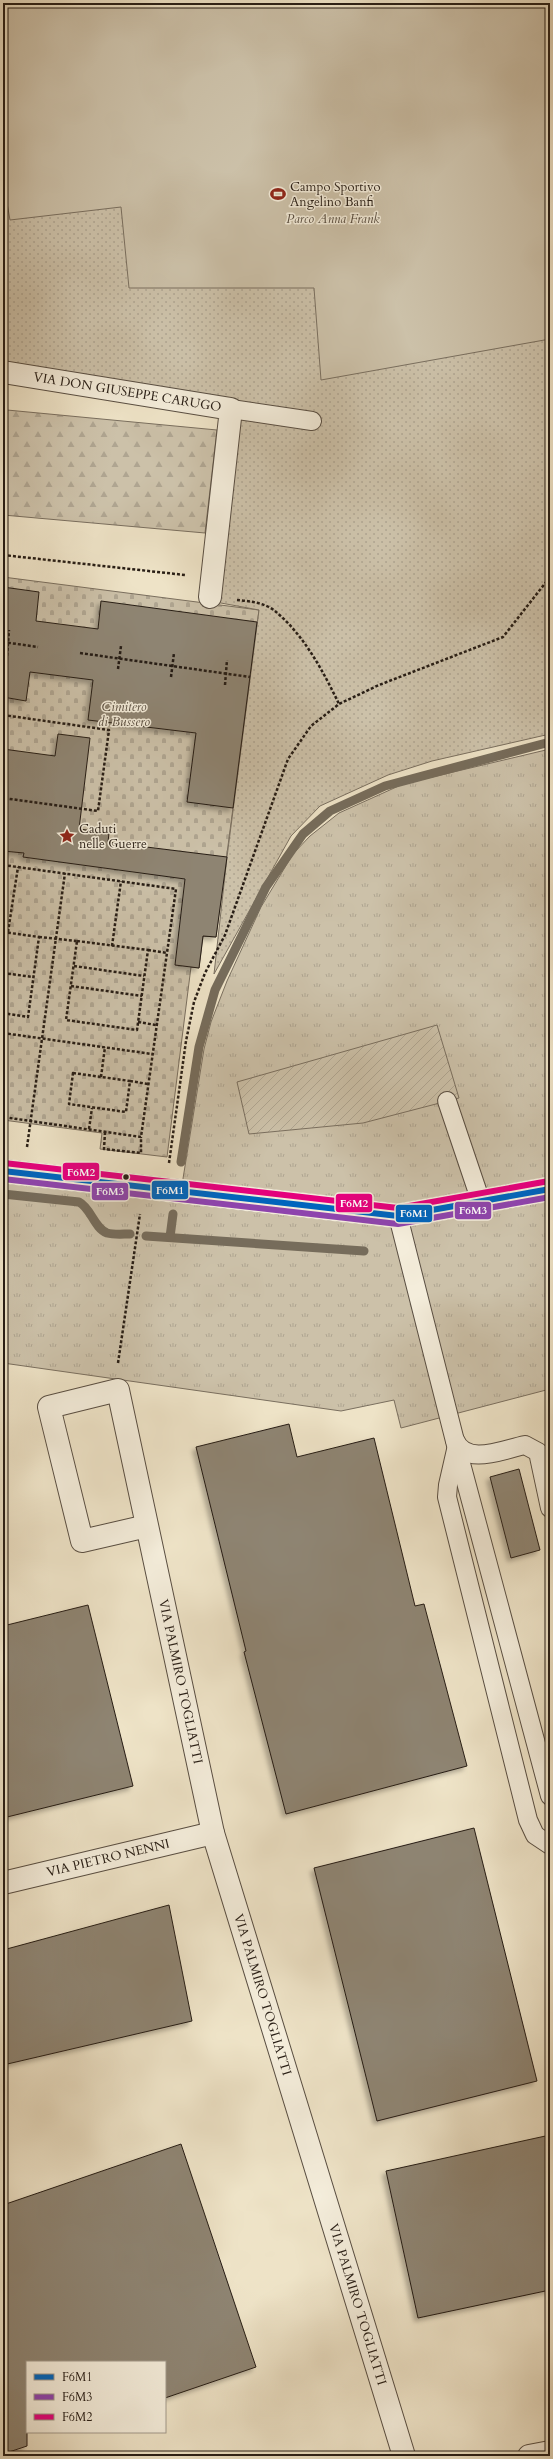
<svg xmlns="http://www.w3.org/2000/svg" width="553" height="2459" font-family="Cardo,serif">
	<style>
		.grass { fill: url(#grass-tufts); stroke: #7a6f5f }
		.forest { fill: url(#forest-firs); stroke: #7a6f5f }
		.cemetery { fill: url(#cemetery-stones); stroke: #7a6f5f }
		.park { fill: url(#park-dots); stroke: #7a6f5f }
		.garden { fill: url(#garden-furrows); stroke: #7a6f5f }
		.pitch { fill: #ccc1a9; stroke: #7a6f5f }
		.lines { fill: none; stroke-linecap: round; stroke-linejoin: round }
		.stream { stroke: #766c5b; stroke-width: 9 }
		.building { fill: #8e8472; stroke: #271d15; filter: url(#shadow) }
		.lane-casing { stroke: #594e42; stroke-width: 20 }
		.street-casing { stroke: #594e42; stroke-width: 24 }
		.secondary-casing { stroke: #271d15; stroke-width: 24 }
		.path { stroke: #271d15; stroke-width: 2.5; stroke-dasharray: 3 2; stroke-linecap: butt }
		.lane { stroke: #f4eddb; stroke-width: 18 }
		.street { stroke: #f4eddb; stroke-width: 22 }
		.secondary { stroke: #f4eddb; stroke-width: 22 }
		.bus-1-casing { stroke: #f4eddb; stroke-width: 9 }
		.bus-2-casing { stroke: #f4eddb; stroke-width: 9 }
		.bus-3-casing { stroke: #f4eddb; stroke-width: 9 }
		.bus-1 { stroke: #0065bd; stroke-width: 6 }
		.bus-2 { stroke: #8e44ad; stroke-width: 6 }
		.bus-3 { stroke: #e5007d; stroke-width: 6 }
		.bus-dot { fill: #271d15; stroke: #f4eddb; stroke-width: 1.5 }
		.labels { text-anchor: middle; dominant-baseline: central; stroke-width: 3; stroke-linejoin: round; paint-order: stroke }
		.poi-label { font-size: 13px; fill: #271d15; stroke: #f4eddb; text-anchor: start }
		.park-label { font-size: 13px; font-style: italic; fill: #594e41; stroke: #f4eddb }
		.street-label { font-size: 13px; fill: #271d15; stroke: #f4eddb }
		.line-badge { stroke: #f4eddb; stroke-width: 1.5 }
		.badge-label { font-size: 11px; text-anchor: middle; font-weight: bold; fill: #fff }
	</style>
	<defs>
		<pattern id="grass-tufts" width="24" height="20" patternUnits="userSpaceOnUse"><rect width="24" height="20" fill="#ccc1a9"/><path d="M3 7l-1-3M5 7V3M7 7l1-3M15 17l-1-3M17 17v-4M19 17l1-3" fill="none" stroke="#afa591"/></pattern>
		<pattern id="forest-firs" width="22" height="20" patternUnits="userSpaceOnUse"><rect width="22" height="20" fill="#ccc1a9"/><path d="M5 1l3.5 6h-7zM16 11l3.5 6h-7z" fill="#afa591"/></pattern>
		<pattern id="cemetery-stones" width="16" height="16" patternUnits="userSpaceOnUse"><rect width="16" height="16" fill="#ccc1a9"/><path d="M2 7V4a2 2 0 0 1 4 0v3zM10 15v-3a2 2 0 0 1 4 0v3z" fill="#afa591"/></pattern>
		<pattern id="park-dots" width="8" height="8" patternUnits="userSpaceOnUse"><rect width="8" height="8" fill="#ccc1a9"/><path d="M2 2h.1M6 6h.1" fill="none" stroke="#afa591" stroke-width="1.8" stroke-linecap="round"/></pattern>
		<pattern id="garden-furrows" width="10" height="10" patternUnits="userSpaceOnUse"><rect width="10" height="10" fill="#ccc1a9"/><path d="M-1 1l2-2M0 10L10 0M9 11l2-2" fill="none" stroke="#afa591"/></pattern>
		<filter id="shadow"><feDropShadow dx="-3.5" dy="3.5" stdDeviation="2" flood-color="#0004"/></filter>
	</defs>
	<rect width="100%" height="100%" fill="#eee3c7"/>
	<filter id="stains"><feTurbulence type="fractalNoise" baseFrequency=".005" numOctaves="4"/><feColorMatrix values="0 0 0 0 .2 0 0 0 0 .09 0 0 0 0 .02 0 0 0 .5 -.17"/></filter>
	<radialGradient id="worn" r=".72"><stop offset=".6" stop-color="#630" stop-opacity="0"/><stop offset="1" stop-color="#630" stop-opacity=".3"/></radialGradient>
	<!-- grass -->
	<path class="grass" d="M550 749V1389L401 1428 394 1400 341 1411 3 1363V1180L180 1197 204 1049 211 1022 227 981 261 907 293 854 310 836 339 813 403 784Z"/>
	<!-- forest -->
	<path class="forest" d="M7 410 217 430 205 533 3 515V414Z"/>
	<!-- cemetery -->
	<path class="cemetery" d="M3 577 259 610 216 937 203 936 199 968 191 967 167 1157 100 1149 102 1133 3 1120Z"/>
	<!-- park -->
	<path class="park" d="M3 3H550V734L432 761 388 775 320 806 291 836 214 974 227 857 259 610 210 601 231 410 3 373Z"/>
	<!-- garden -->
	<path class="garden" d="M437 1025 459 1098 363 1123 249 1134 237 1082Z"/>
	<!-- pitch -->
	<path class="pitch" d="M3 3H550V339L321 380 314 288H129L121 207 10 220 3 180Z"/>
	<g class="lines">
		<!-- stream -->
		<g class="stream">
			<path d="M181 1162 199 1047 215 990 266 887 303 834 330 811 385 786 550 742"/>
			<path d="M3 1194 79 1202C91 1208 94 1228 107 1233 114 1235 123 1234 130 1234"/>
			<path d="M146 1236 364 1251"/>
			<path d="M170 1237 173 1214"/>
		</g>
	</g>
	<!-- building -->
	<g class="building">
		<path d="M3 587 39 592 36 621 98 629 101 601 257 622 233 808 187 802 196 733 88 720 93 680 30 672 26 701 3 697Z"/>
		<path d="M58 734 90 738 79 829 109 833 108 842 114 843 227 857 216 937 203 936 199 968 175 965 185 879 23 857 24 853 3 851V749L55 756Z"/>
		<path d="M289 1424 297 1457 374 1438 415 1606 424 1604 467 1766 286 1814 244 1652 246 1651 196 1447Z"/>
		<path d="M519 1469 540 1550 511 1558 490 1477Z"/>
		<path d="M88 1605 133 1786 3 1818V1626Z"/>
		<path d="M474 1828 537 2081 377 2121 314 1868Z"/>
		<path d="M169 1905 192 2021 3 2065V1950Z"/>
		<path d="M550 2135V2290L418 2318 386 2171Z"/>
		<path d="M181 2144 256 2367 165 2398V2362H27V2446L3 2454V2205Z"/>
	</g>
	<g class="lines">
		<defs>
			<g id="lane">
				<path d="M231 409 312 421"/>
				<path d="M447 1101 481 1202"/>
				<path d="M398 1216 456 1445 550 1796"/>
				<path d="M455 1440C466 1467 504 1449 525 1445L538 1452 550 1508"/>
				<path d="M456 1450 448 1485 447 1497 528 1820 535 1835 550 1845"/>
			</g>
			<g id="street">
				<path id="s1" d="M3 372 231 409 210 597"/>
				<path id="s2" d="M147 1526 82 1541 49 1407 118 1390 213 1833 404 2456"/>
				<path id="s3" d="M3 1883 213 1833"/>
				<path d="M529 2456 550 2452"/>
			</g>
			<path id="secondary" d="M3 1171 398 1216 550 1189"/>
		</defs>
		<!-- lane casing -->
		<use href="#lane" class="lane-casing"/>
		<!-- street casing -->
		<use href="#street" class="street-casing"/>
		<!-- secondary casing -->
		<use href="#secondary" class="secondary-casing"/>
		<!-- path -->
		<g class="path">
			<path d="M3 555 185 575"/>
			<path d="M237 600C250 601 265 603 275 611 304 635 323 671 339 704"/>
			<path d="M3 642 38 647"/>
			<path d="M80 653 250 677"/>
			<path d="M7 656 9 630"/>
			<path d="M118 669 121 646"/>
			<path d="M171 677 174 653"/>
			<path d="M225 685 227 660"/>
			<path d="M3 715 109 730 98 811 3 798"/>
			<path d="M3 865 176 889 141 1137 3 1117"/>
			<path d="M3 932 39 937 28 1017 3 1013"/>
			<path d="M8 932 18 867"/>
			<path d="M39 937 77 941"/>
			<path d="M77 941 148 950 137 1030 66 1020Z"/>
			<path d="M112 946 121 881"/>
			<path d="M148 950 167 953"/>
			<path d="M74 966 144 976"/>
			<path d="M3 973 33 977"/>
			<path d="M71 986 142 996"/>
			<path d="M138 1022 156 1025"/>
			<path d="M3 1033 152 1054"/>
			<path d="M3 1063H5L3 1079"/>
			<path d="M73 1073 130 1081 126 1112 69 1104Z"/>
			<path d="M101 1077 105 1047"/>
			<path d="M130 1081 148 1084"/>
			<path d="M89 1129 92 1108"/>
			<path d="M105 1132 104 1149 141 1153V1137"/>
			<path d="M27 1147 65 873"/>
			<path d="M169 1163 186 1041 194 1002 205 973 225 935 288 759 311 726 339 704 379 685 503 637 550 577"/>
			<path d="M118 1363 140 1214"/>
		</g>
		<!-- lane -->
		<use href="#lane" class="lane"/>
		<!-- street -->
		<use href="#street" class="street"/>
		<!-- secondary -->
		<use href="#secondary" class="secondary"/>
		<defs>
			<path id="bus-1" d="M3 1171 398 1216 550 1189"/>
			<path id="bus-2" d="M3 1179 398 1224 550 1197"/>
			<path id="bus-3" d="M4 1163 398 1208 549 1181"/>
		</defs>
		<!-- bus-1 casing -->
		<use href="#bus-1" class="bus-1-casing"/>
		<!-- bus-2 casing -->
		<use href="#bus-2" class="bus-2-casing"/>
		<!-- bus-3 casing -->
		<use href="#bus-3" class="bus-3-casing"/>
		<!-- bus-1 -->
		<use href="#bus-1" class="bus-1"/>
		<!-- bus-2 -->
		<use href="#bus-2" class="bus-2"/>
		<!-- bus-3 -->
		<use href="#bus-3" class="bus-3"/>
	</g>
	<!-- icons -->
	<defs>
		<symbol id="stadium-bare" viewBox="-9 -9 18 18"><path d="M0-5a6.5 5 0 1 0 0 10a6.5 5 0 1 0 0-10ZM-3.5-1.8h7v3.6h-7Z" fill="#8f2418" stroke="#f4eddb" stroke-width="2.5" paint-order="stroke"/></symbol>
		<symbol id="sight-bare" viewBox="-9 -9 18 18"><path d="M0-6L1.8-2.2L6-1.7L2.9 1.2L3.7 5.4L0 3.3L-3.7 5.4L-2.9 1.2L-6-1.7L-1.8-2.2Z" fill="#8f2418" stroke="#f4eddb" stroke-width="2.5" paint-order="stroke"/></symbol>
	</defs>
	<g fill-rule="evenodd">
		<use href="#stadium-bare" x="267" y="183" width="22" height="22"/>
		<use href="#sight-bare" x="56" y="825" width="22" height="22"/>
	</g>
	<!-- markers -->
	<circle class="bus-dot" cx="126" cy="1177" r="3.5"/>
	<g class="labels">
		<!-- poi labels -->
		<g class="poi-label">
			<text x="290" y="187">Campo Sportivo<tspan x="290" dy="15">Angelino Banfi</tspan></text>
			<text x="79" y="829">Caduti<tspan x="79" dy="15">nelle Guerre</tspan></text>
		</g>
		<!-- park labels -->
		<g class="park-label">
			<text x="333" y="219">Parco Anna Frank</text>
			<text x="124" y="707">Cimitero<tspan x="124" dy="15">di Bussero</tspan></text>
		</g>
		<!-- street labels -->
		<g class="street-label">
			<text stroke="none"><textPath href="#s1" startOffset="126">VIA DON GIUSEPPE CARUGO</textPath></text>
			<text stroke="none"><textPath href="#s2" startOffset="574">VIA PALMIRO TOGLIATTI</textPath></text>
			<text stroke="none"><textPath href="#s3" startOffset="108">VIA PIETRO NENNI</textPath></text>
			<text stroke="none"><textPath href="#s2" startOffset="898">VIA PALMIRO TOGLIATTI</textPath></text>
			<text stroke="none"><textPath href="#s2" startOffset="1222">VIA PALMIRO TOGLIATTI</textPath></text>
		</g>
	</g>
	<g class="line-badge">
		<rect x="62" y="1162" width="38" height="19" rx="4" fill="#e5007d"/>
		<rect x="151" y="1180" width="38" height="20" rx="4" fill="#0065bd"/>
		<rect x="91" y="1182" width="38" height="19" rx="4" fill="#8e44ad"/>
		<rect x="335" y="1193" width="38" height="20" rx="4" fill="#e5007d"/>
		<rect x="454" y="1201" width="38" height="19" rx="4" fill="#8e44ad"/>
		<rect x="395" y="1204" width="38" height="19" rx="4" fill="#0065bd"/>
	</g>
	<g class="badge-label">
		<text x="81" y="1176">F6M2</text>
		<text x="170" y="1194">F6M1</text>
		<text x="110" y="1195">F6M3</text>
		<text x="354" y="1207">F6M2</text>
		<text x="473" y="1214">F6M3</text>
		<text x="414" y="1217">F6M1</text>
	</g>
	<!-- margin -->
	<rect width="553" height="2459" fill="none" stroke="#eee3c7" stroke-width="16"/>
	<rect x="4" y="4" width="545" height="2451" fill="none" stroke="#271d15" stroke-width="2"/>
	<rect x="8" y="8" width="537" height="2443" fill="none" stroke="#271d15"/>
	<!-- legend -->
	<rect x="26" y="2361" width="140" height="72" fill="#f4eddb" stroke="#a29a8c"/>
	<rect x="34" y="2374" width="20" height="6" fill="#0065bd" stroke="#a29a8c"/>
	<text x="62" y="2381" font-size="12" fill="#271d15">F6M1</text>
	<rect x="34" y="2394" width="20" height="6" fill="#8e44ad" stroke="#a29a8c"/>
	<text x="62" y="2401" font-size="12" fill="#271d15">F6M3</text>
	<rect x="34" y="2414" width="20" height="6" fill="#e5007d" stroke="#a29a8c"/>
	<text x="62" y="2421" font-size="12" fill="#271d15">F6M2</text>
	<rect width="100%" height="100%" filter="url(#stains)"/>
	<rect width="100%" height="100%" fill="url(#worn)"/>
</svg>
